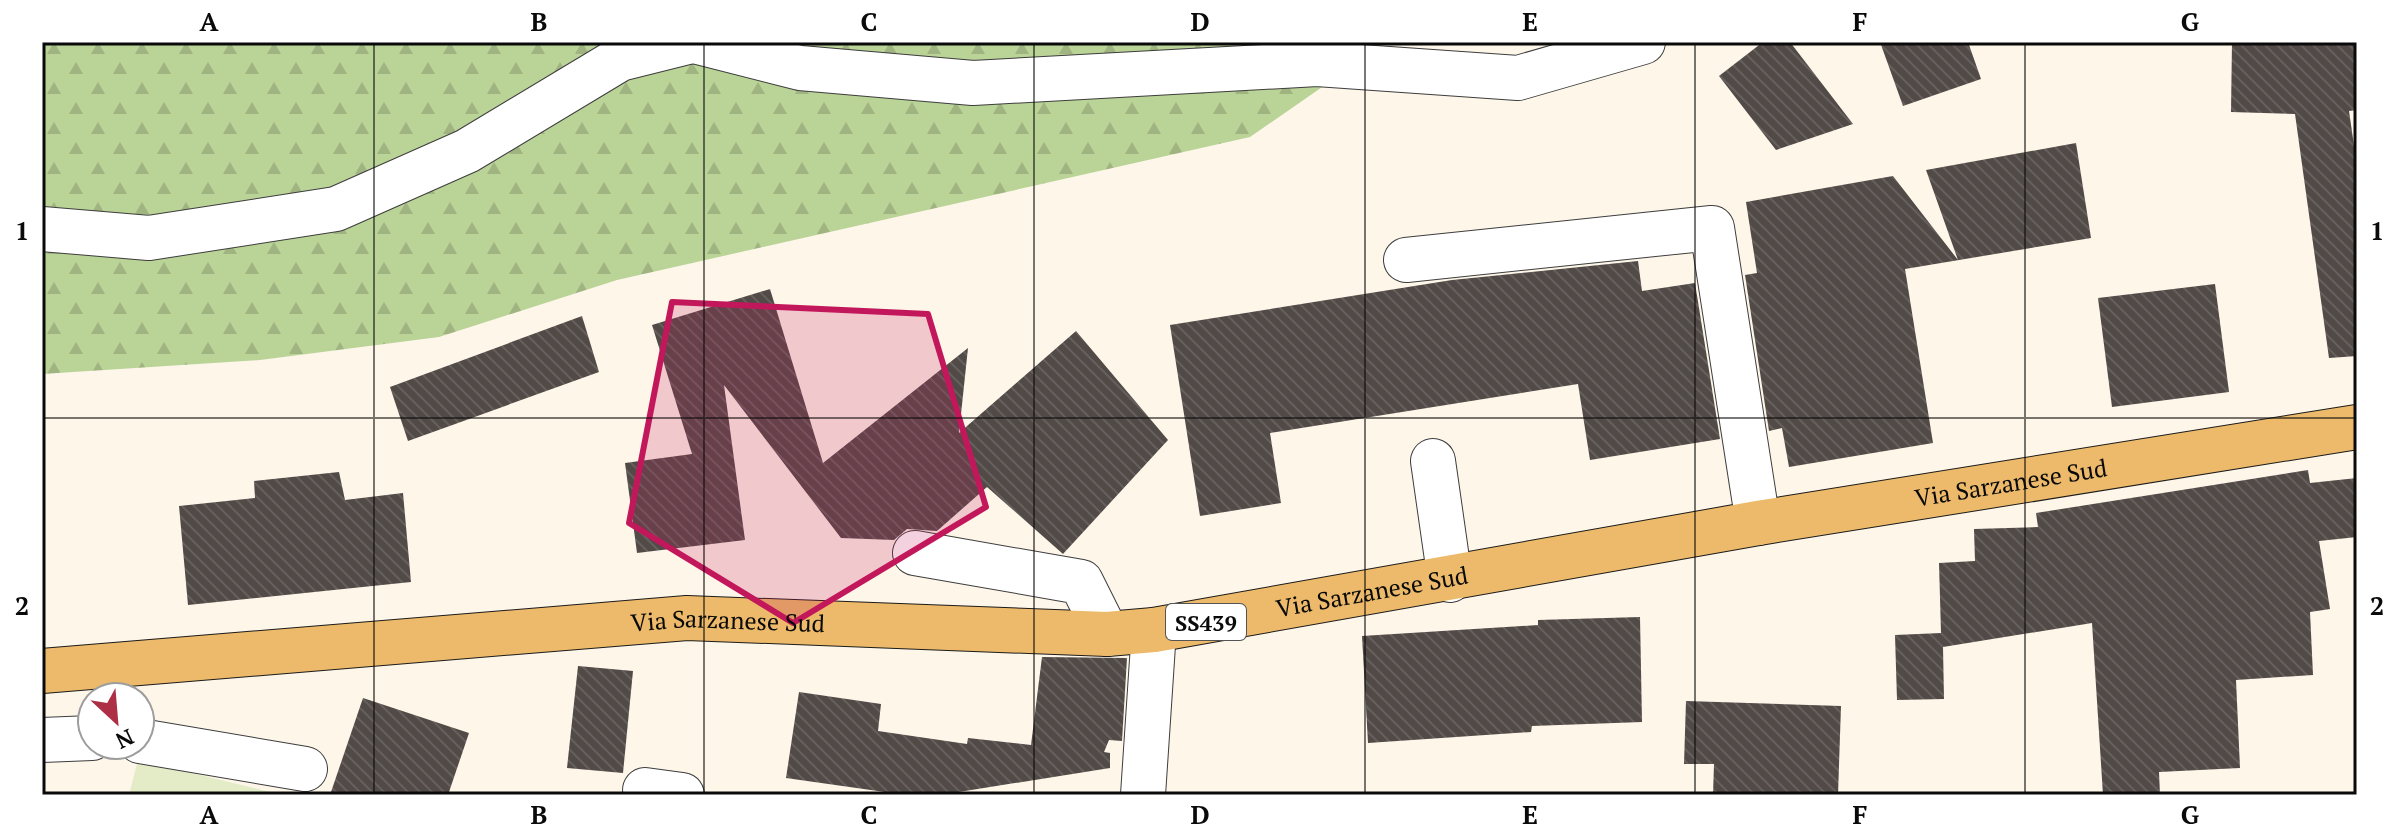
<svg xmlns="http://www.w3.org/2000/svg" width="2399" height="837" font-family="'PT Serif',serif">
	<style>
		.forest { fill: url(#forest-firs) }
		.pitch { fill: #e4ecc7 }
		.building { fill: url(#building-back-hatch) }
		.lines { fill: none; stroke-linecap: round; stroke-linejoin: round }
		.minor-casing { stroke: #3d3d3d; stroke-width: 46 }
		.major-casing { stroke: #1b1b1b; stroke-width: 46 }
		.minor { stroke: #fff; stroke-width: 44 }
		.major { stroke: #ecba6a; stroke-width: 44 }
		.marked { fill: #c2185b; fill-opacity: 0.2; stroke: #c2185b; stroke-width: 6; stroke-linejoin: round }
		.grid { fill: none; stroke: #0a0a0a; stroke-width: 2; stroke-opacity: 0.55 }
		.labels { text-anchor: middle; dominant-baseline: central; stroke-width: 8; stroke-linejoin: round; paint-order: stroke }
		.shield { fill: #fff; stroke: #545454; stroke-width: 2 }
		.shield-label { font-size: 22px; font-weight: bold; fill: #0a0a0a }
		.street-label { font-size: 24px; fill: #0a0a0a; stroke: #fff }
		.neatline { fill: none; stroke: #0a0a0a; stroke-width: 3 }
		.grid-label { font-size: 26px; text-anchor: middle; font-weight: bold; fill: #0a0a0a }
	</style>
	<defs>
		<pattern id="forest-firs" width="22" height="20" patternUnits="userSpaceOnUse" patternTransform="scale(2)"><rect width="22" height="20" fill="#bad397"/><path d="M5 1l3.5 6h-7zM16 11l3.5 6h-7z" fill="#9fb481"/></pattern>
		<pattern id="building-back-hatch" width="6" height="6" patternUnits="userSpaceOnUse" patternTransform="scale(2)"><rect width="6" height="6" fill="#514a47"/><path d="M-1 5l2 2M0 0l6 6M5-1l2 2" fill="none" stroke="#65605d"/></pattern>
	</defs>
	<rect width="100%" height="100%" fill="#fdf6e9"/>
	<!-- forest -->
	<path class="forest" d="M42 42H1387L1250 137 617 280 439 337 260 360 42 374Z"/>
	<!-- pitch -->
	<path class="pitch" d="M138 760 283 795H129Z"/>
	<!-- building -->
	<g class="building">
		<path d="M1763 42H1790L1853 124 1776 150 1719 76Z"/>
		<path d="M1880 42H1968L1981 79 1903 106Z"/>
		<path d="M2232 42H2357V110L2349 111 2357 166V356L2329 358 2295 114 2231 112Z"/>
		<path d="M2076 143 2091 238 1905 269 1933 443 1789 467 1782 428 1769 431 1745 275 1757 273 1746 202 1893 176 1958 260 1926 170Z"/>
		<path d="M1638 261 1642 291 1695 283 1720 439 1590 460 1578 384 1270 433 1281 503 1200 516 1170 325 1452 280Z"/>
		<path d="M2215 284 2229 392 2112 407 2098 298Z"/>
		<path d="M770 289 823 463 968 348 959 433 1076 331 1168 440 1063 554 987 487 937 531 907 529 894 540 841 538 724 385 745 540 637 553 625 463 692 454 652 325Z"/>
		<path d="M582 316 599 372 408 441 390 387Z"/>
		<path d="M2308 470 2310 483 2357 478V537L2319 541 2330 609 2310 612 2313 675 2236 680 2240 768 2159 772 2160 795H2103L2092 623 1943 647 1944 699 1897 700 1895 635 1941 633 1939 563 1975 561 1974 529 2038 527 2036 513Z"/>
		<path d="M339 472 345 500 403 493 411 582 188 605 179 506 255 498 254 481Z"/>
		<path d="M1640 617 1642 722 1532 726 1531 732 1368 743 1362 636 1538 625V620Z"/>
		<path d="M1042 657 1127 658 1122 741 1109 740 1104 752 1110 753V768L940 795H906L786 778 799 692 881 704 878 731 967 744 968 738 1031 745Z"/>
		<path d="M578 666 633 671 623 773 567 768Z"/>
		<path d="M363 698 469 733 448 795H330Z"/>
		<path d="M1686 701 1841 706 1838 795H1713L1714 764H1684Z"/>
	</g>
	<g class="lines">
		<defs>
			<g id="minor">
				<path d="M698 42 800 68 973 83 1317 64 1518 78 1643 42"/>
				<path d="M42 229 149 238 336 209 467 151 620 59 688 42"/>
				<path d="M1406 260 1712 228 1758 523"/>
				<path d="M1433 461 1450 580"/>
				<path d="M915 553 1081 582 1107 634"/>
				<path d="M42 740 92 738"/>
				<path d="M140 741 305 769"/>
				<path d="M645 790 682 795"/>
				<path d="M1143 795 1154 630"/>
			</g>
			<g id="major">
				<path id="s1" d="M42 671 687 618 1107 634 1154 630 1758 523 2357 427"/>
			</g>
		</defs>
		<!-- minor casing -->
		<use href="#minor" class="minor-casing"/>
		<!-- major casing -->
		<use href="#major" class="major-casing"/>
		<!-- minor -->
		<use href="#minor" class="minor"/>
		<!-- major -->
		<use href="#major" class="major"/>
	</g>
	<!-- marked area -->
	<path class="marked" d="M672 302 928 314 986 507 793 623 629 523Z"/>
	<!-- grid -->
	<path class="grid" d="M374 42V795M704 42V795M1034 42V795M1365 42V795M1695 42V795M2025 42V795M42 418H2357"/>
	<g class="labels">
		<!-- shield labels -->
		<rect class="shield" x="1166" y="604" width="80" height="36" rx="6"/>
		<g class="shield-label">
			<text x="1206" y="622">SS439</text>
		</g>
		<!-- street labels -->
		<g class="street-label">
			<text stroke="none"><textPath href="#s1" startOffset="1984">Via Sarzanese Sud</textPath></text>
			<text stroke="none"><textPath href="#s1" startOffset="1336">Via Sarzanese Sud</textPath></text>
			<text stroke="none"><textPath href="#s1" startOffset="688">Via Sarzanese Sud</textPath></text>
		</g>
	</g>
	<!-- border -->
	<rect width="2399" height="837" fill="none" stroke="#ffffff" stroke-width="88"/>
	<!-- north arrow -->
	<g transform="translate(116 721) rotate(154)"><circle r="38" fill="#ffffff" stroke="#9d9d9d" stroke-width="2"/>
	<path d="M0-6L14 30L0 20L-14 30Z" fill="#ac2f46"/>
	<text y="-12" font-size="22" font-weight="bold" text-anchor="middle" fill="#0a0a0a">N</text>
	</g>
	<rect x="44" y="44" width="2311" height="749" class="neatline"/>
	<g class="grid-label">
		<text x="209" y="31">A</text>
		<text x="539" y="31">B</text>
		<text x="869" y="31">C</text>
		<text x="1200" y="31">D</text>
		<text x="1530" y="31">E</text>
		<text x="1860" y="31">F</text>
		<text x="2190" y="31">G</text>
		<text x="22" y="240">1</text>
		<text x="2377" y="240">1</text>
		<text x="22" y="615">2</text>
		<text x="2377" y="615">2</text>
		<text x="209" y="824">A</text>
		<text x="539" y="824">B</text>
		<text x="869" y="824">C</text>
		<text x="1200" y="824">D</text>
		<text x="1530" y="824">E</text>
		<text x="1860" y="824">F</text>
		<text x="2190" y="824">G</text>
	</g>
</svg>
